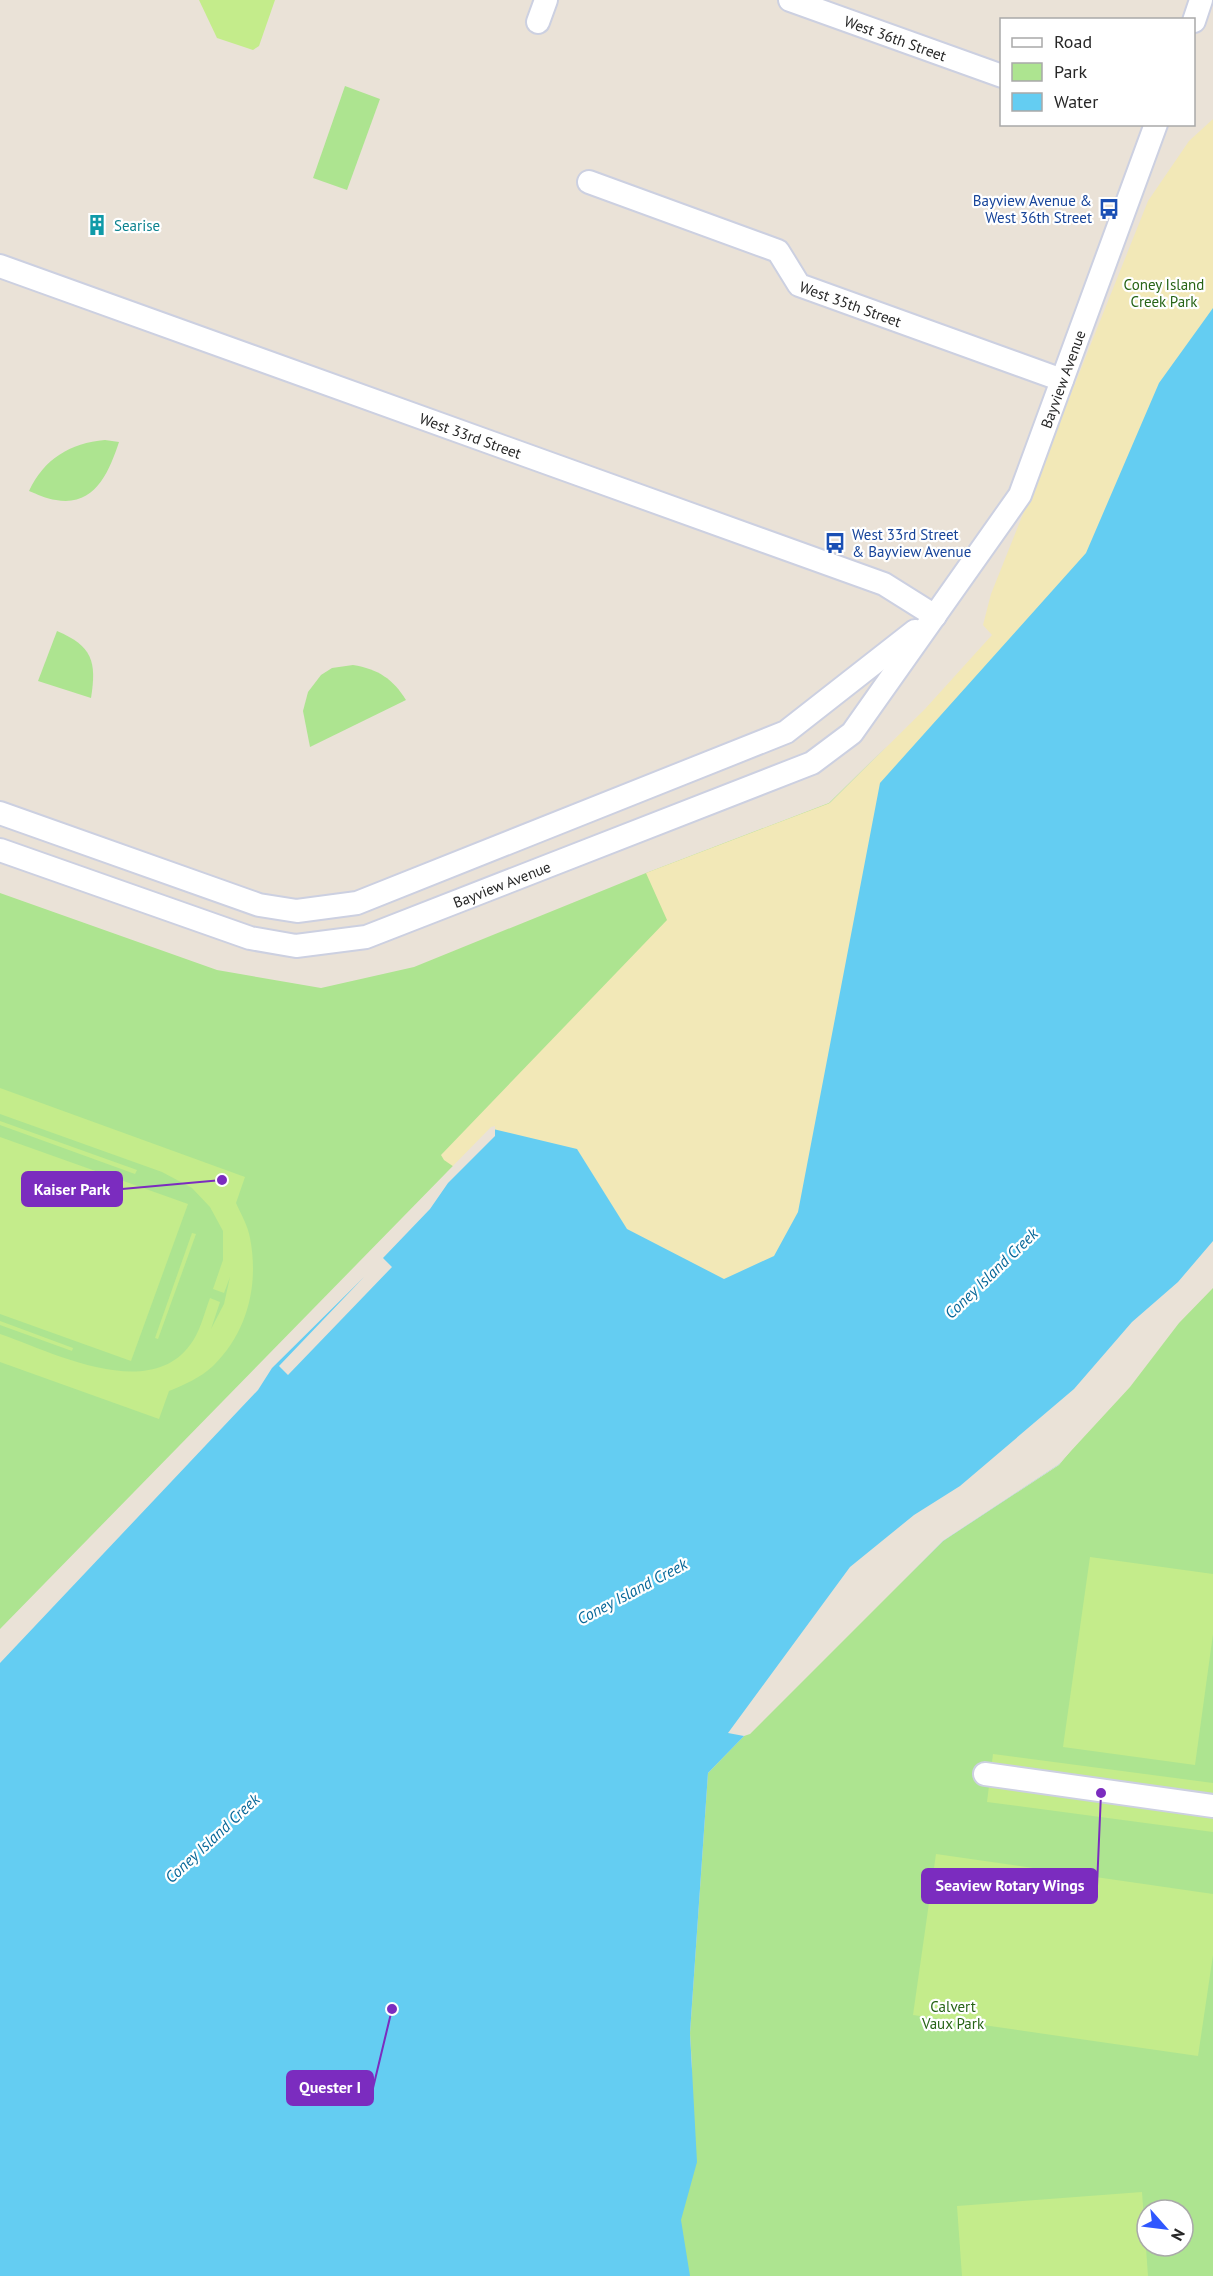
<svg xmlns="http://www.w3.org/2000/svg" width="1213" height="2276" font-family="'PT Sans',sans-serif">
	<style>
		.green { fill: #ade490; fill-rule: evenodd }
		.sand { fill: #f2e8b7 }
		.pitch { fill: #c4ec8b }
		.water { fill: #64cdf2 }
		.pier { fill: #eae2d7 }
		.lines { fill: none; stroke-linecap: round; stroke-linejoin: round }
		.minor-casing { stroke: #ccd0e1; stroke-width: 26 }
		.minor { stroke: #fff; stroke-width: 22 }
		.labels { text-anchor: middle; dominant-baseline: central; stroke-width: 4.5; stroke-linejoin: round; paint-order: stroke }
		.street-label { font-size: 15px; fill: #272727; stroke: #fff }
		.transit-label { font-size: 15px; fill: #164399; stroke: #fff; text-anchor: end }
		.culture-label { font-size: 15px; fill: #0d838f; stroke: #fff; text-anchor: start }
		.park-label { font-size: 15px; fill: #276416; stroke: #fff }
		.water-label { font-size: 16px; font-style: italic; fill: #086899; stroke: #fff }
		.leader { fill: none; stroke: #7b2cbf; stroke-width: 2 }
		.callout-dot { fill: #7b2cbf; stroke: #fff; stroke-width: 2 }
		.callout { fill: #7b2cbf; stroke: #7b2cbf; stroke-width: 2 }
		.callout-label { font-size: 16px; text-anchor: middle; font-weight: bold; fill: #fff }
	</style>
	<rect width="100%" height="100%" fill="#eae2d7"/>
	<!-- green -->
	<g class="green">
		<path d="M345 86 380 99 347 190 313 178Z"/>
		<path d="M105 440 119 442C109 472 95 507 56 500 46 499 37 494 29 491 44 459 70 443 105 440Z"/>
		<path d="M57 631C92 646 97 661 91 698L38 681Z"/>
		<path d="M353 665C378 669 393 679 406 700L310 747 303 711 308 692 321 675 332 668Z"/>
		<path d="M887 746 0 1633V893L217 970 321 988 414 967 646 873 829 803Z"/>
		<path d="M1213 1284V2276H653L692 2067 690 2033 708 1773 850 1627 882 1601 943 1541 1059 1465 1177 1321ZM1147 2210H1183V2246H1147Z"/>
	</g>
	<!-- sand -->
	<path class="sand" d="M1213 119V688L929 1315 386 1246 460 1171 444 1160 441 1155 667 920 646 873 830 803 925 709 992 635 983 625 991 594 1148 201 1189 141Z"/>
	<!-- pitch -->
	<g class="pitch">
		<path d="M199 0H275L259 46 253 50 217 38Z"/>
		<path d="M0 1088 245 1177 236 1203C241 1214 248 1226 250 1238 259 1284 248 1332 213 1366 200 1378 184 1385 169 1391L159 1419 0 1362V1334C52 1352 148 1402 190 1345 200 1332 204 1314 210 1298L220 1302 211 1329 224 1304 230 1277 224 1293 213 1289 223 1260V1231L210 1207 192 1188 162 1172 0 1114Z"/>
		<path d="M0 1121 137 1170 135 1174 0 1125Z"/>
		<path d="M0 1137 188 1204 131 1361 0 1314Z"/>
		<path d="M192 1233 196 1234 158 1339 155 1338Z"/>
		<path d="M0 1321 73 1348 72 1351 0 1325Z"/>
		<path d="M1090 1557 1213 1574V1634L1195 1765 1063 1747Z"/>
		<path d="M993 1754 1213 1783V1832L987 1802Z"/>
		<path d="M936 1854 1213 1894V1955L1198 2056 913 2015Z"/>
		<path d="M1142 2192 1148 2276H962L957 2206Z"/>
	</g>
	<!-- water -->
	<path class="water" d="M1213 308V1284L1177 1321 1058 1465 943 1541 882 1601 850 1627 708 1773 690 2033 697 2162 681 2220 690 2276H0V1633L493 1129 577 1149 627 1229 724 1279 774 1256 798 1212 880 783 1086 553 1159 383Z"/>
	<!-- pier -->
	<g class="pier">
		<path d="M495 1126V1136L448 1183 430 1209 383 1258 392 1267 288 1375 279 1366 364 1277 272 1368 258 1390 0 1663V1629L491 1127Z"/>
		<path d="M1213 1241V1288L1179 1323 1130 1387 1058 1465 943 1541 750 1734 744 1736 728 1733 850 1567 914 1515 960 1486 1074 1389 1132 1322 1178 1282Z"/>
	</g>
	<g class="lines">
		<defs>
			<g id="minor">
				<path id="s1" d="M790 0 1002 76"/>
				<path d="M1194 21 1201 0"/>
				<path d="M538 22 546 0"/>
				<path id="s2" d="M589 182 778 251 799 285 1062 380"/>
				<path id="s3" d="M0 266 884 584 935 616"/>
				<path d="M0 813 259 905 297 911 357 903 786 732 915 631"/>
				<path id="s4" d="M0 850 250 938 296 946 366 937 812 763 852 733 1020 495 1156 124"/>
				<path d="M985 1774 1213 1806"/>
			</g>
		</defs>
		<!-- minor casing -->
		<use href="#minor" class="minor-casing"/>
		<!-- minor -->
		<use href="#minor" class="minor"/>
	</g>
	<!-- icons -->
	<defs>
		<symbol id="bus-bare" viewBox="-9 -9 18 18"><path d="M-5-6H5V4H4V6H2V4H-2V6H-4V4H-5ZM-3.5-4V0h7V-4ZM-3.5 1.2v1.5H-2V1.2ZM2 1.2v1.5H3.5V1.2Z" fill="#1a4fb4" stroke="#fff" stroke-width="2.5" paint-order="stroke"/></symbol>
		<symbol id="building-bare" viewBox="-9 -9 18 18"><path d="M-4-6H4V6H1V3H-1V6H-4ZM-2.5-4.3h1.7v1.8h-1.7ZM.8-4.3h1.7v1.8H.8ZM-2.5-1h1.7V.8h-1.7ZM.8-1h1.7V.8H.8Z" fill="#0f9aa8" stroke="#fff" stroke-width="2.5" paint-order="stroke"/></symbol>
	</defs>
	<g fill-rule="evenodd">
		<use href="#bus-bare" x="1094" y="194" width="30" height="30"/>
		<use href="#building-bare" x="82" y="210" width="30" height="30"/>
		<use href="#bus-bare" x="820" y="528" width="30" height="30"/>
	</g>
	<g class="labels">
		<!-- street labels -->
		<g class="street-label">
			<text stroke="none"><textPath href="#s1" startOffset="112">West 36th Street</textPath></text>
			<text stroke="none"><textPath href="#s2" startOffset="296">West 35th Street</textPath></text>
			<text stroke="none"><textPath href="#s4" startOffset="1326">Bayview Avenue</textPath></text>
			<text stroke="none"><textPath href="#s3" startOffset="500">West 33rd Street</textPath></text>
			<text stroke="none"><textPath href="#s4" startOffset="528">Bayview Avenue</textPath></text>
		</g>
		<!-- transit labels -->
		<g class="transit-label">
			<text x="1092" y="200">Bayview Avenue &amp;<tspan x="1092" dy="17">West 36th Street</tspan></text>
			<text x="852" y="534" text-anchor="start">West 33rd Street<tspan x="852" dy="17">&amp; Bayview Avenue</tspan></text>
		</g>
		<!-- culture labels -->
		<g class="culture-label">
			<text x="114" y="225">Searise</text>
		</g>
		<!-- park labels -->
		<g class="park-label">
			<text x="1164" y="284">Coney Island<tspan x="1164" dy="17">Creek Park</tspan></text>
			<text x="953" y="2006">Calvert<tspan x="953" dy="17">Vaux Park</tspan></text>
		</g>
		<!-- water labels -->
		<g class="water-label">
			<text transform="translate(991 1273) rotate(-44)">Coney Island Creek</text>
			<text transform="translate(632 1591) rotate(-28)">Coney Island Creek</text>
			<text transform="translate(212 1838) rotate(-43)">Coney Island Creek</text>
		</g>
	</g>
	<!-- callouts -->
	<path class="leader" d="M222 1180L122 1189M1101 1793L1097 1886M392 2009L373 2088"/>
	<g class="callout-dot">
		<circle cx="222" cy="1180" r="6"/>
		<circle cx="1101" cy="1793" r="6"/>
		<circle cx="392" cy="2009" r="6"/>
	</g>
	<g class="callout">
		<rect x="22" y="1172" width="100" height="34" rx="6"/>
		<rect x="922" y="1869" width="175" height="34" rx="6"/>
		<rect x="287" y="2071" width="86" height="34" rx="6"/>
	</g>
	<g class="callout-label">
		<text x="72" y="1195">Kaiser Park</text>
		<text x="1010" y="1891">Seaview Rotary Wings</text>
		<text x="330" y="2093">Quester I</text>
	</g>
	<!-- legend -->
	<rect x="1000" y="18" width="195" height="108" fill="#ffffff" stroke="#a9a9a9" stroke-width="1.5"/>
	<rect x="1012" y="38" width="30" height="9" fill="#ffffff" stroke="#a9a9a9" stroke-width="1.5"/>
	<text x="1054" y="48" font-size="18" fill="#272727">Road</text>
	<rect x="1012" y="63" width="30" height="18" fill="#ade490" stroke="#a9a9a9" stroke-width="1.5"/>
	<text x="1054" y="78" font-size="18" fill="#272727">Park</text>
	<rect x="1012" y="93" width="30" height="18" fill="#64cdf2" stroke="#a9a9a9" stroke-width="1.5"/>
	<text x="1054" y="108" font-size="18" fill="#272727">Water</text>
	<!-- north arrow -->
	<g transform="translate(1165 2228) rotate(118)"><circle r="28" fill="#ffffff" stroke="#a9a9a9" stroke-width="1.5"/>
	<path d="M0-4.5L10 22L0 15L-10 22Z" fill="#2f57ff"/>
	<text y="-9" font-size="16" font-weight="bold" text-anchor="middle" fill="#272727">N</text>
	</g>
</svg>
